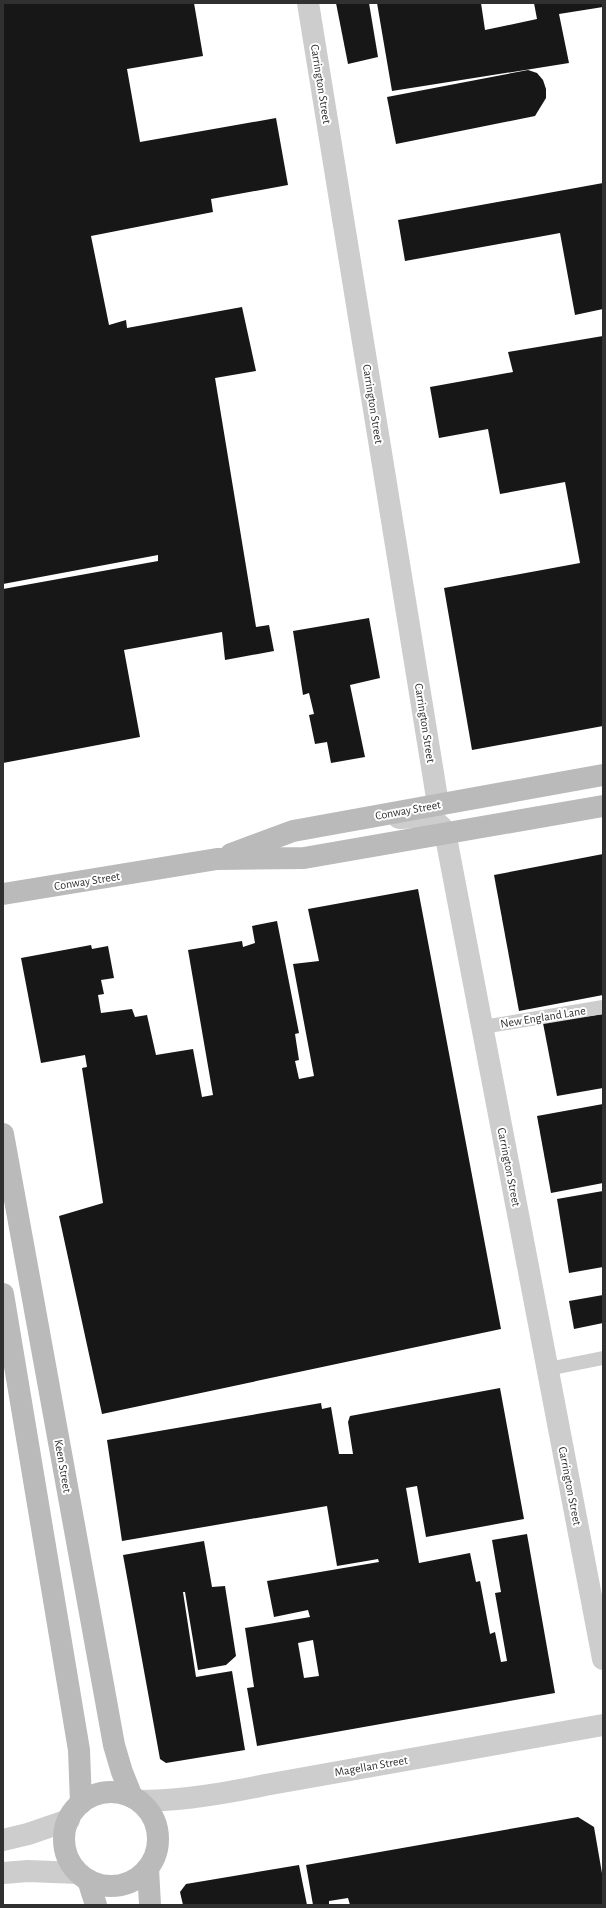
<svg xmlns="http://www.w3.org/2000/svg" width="606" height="1908" font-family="'Alegreya Sans',sans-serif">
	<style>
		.building { fill: #171717; fill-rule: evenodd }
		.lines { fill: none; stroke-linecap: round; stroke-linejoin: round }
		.lane { stroke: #cdcdcd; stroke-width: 14 }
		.street { stroke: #cdcdcd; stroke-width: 22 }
		.secondary { stroke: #bababa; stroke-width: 22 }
		.labels { text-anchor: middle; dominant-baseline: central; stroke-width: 4; stroke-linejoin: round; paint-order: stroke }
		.street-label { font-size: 12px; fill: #303030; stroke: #fff }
	</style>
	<rect width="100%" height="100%" fill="#fff"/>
	<!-- building -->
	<g class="building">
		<path d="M3 3H194L203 56 127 69 140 142 276 118 288 185 211 199 213 212 91 236 109 325 126 320 127 328 242 307 256 371 215 378 256 627 269 625 274 651 225 660 222 632 124 650 140 737 3 763V589L158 561V555L3 584Z"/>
		<path d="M336 3H369L378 57 348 64Z"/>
		<path d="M377 3H481L485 30 537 19 534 3H603V7L559 14 569 63 392 91Z"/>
		<path d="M528 70 537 73 543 80 546 89V98L535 116 396 144 387 97Z"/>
		<path d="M603 183V309L575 315 560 233 405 261 398 220Z"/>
		<path d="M603 336V726L472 750 444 588 580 563 565 482 500 494 488 429 439 438 430 387 513 372 508 352Z"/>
		<path d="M369 618 380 678 350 685 365 757 331 763 327 742 315 744 309 715 314 714 309 693 303 695 293 631Z"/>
		<path d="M603 854V995L519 1011 494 875Z"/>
		<path d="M418 889 501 1329 102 1414 59 1216 103 1203 82 1068 87 1067 85 1055 41 1063 21 958 91 945 92 949 108 946 114 978 101 980 104 994 98 995 101 1013 132 1009 135 1017 147 1015 156 1055 193 1049 202 1097 213 1095 188 950 242 941 243 947 255 943 252 926 277 921 299 1033 295 1034 299 1060 295 1061 299 1079 314 1076 293 964 319 961 308 909Z"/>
		<path d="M603 1014V1088L557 1096 543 1023Z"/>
		<path d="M603 1104V1183L551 1193 537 1116Z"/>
		<path d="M603 1191V1267L569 1273 557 1199Z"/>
		<path d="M603 1295V1323L574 1329 569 1301Z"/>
		<path d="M500 1388 524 1519 426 1537 417 1486 406 1488 419 1563 470 1553 476 1582 480 1581 490 1634 495 1632 501 1662 507 1661 495 1593 501 1592 492 1540 527 1534 555 1693 257 1746 247 1688 254 1687 245 1628 310 1617 308 1610 274 1617 267 1581 379 1562 378 1559 337 1566 327 1506 122 1541 107 1440 321 1403 322 1409 331 1407 339 1454H353L348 1422 350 1416ZM313 1640 319 1676 304 1678 298 1643Z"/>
		<path d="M204 1541 212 1587 225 1586 236 1656 226 1665 198 1670 185 1592H183L196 1677 232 1671 245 1750 166 1763 160 1759 123 1555Z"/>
		<path d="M578 1817 594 1827 603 1879V1905H350L348 1898 329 1901V1905H313L306 1865Z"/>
		<path d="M299 1865 307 1905H183L180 1892 186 1884Z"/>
	</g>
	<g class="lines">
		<!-- lane -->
		<g class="lane">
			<path d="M483 1027 603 1007"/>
			<path d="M548 1369 603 1358"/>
		</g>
		<!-- street -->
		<g class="street">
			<path d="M308 3 438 804"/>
			<path d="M399 818C417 817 435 814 445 832L603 1659"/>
			<path d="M139 1801C182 1801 223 1794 265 1785L603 1725"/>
			<path d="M3 1840 28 1834 69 1820"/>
			<path d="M3 1873 28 1871 78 1873"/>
		</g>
		<!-- secondary -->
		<g class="secondary">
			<path d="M231 854 293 831 603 775"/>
			<path d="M3 894 217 859 304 858 603 806"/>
			<path d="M3 1134 114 1745 122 1772 132 1797"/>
			<path d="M3 1294 79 1750 81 1803"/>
			<circle cx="111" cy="1839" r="47"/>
			<path d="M148 1868 150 1905"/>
			<path d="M88 1880 96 1905"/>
		</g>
	</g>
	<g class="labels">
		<!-- street labels -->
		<g class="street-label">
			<text transform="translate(321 84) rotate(81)">Carrington Street</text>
			<text transform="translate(373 404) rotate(81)">Carrington Street</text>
			<text transform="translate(425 723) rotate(81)">Carrington Street</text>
			<text transform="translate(408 810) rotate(-10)">Conway Street</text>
			<text transform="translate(87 881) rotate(-9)">Conway Street</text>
			<text transform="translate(543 1017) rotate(-9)">New England Lane</text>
			<text transform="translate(509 1167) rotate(79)">Carrington Street</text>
			<text transform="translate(63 1466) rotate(80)">Keen Street</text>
			<text transform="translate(570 1486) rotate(79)">Carrington Street</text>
			<text transform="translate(371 1766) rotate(-10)">Magellan Street</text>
		</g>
	</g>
	<!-- border -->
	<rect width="606" height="1908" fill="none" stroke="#303030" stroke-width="8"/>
</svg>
